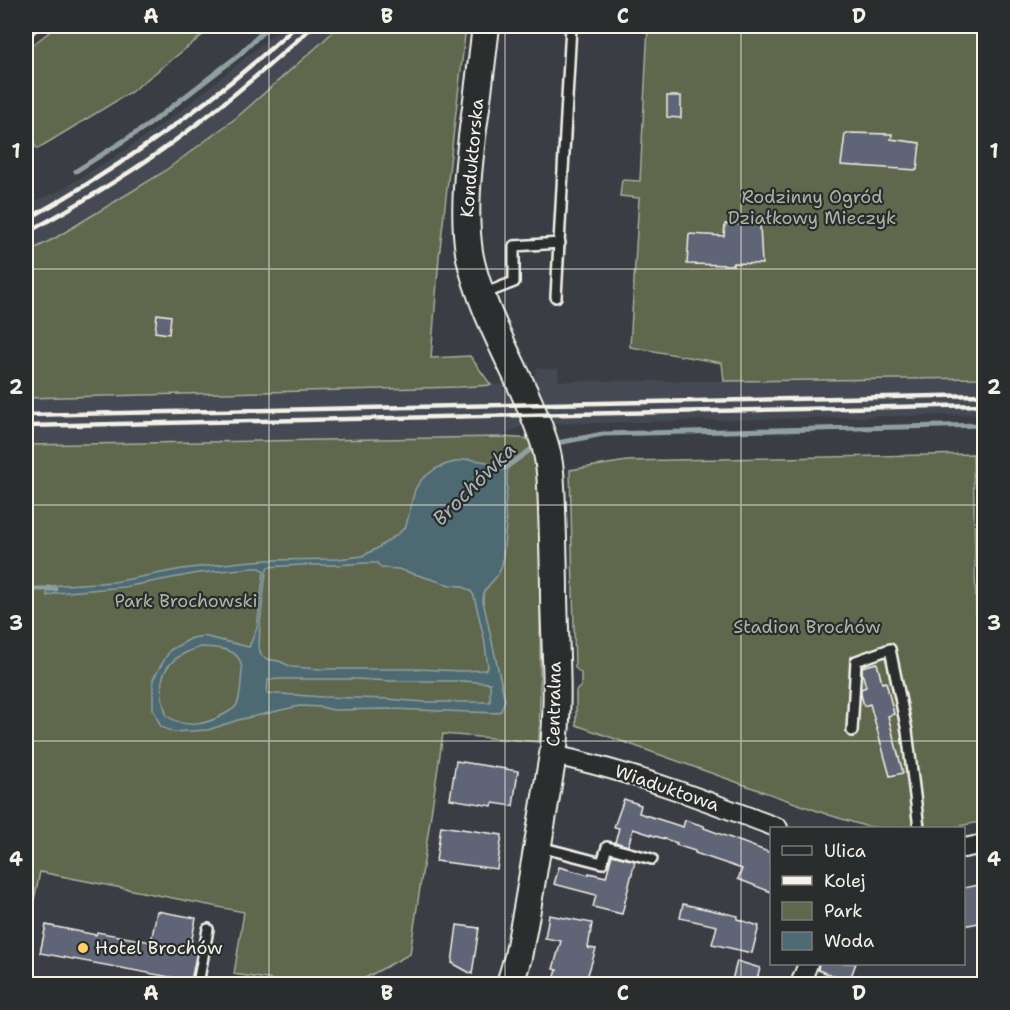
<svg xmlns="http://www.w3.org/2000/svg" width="1010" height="1010" font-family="'Shantell Sans',sans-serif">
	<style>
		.built { fill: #454a53 }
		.green { fill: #5f674d; stroke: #aaac9a; stroke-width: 1.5 }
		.water { fill: #4e6a73; stroke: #90a0a2; stroke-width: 1.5; fill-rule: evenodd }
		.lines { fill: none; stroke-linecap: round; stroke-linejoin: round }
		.stream { stroke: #90a0a2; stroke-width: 5 }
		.building { fill: #5f6577; stroke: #f4f1e8; stroke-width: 1.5 }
		.lane-casing { stroke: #f4f1e8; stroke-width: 14 }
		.street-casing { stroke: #f4f1e8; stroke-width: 22 }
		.secondary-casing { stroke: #f4f1e8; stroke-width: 30 }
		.lane { stroke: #2a2d2e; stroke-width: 9 }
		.street { stroke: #2a2d2e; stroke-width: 18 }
		.secondary { stroke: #2a2d2e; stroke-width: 26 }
		.rail { stroke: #f4f1e8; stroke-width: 4.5 }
		.grid { fill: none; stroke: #f4f1e8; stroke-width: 1.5; stroke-opacity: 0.55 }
		.poi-dot { fill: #ffd166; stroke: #2a2d2e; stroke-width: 2 }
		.labels { text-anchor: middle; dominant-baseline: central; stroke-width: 4.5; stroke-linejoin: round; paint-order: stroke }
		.street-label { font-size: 18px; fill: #f4f1e8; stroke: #2a2d2e }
		.park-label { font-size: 18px; fill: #b1b3a2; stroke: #2a2d2e }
		.poi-label { font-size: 18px; fill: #f4f1e8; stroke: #2a2d2e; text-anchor: start }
		.water-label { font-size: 20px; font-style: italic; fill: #a9b4b3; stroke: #2a2d2e }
		.neatline { fill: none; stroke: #f4f1e8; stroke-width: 2 }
		.grid-label { font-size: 20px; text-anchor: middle; font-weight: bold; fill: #f4f1e8 }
	</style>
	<rect width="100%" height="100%" fill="#3a3e44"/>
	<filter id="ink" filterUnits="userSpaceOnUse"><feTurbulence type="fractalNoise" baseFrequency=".0167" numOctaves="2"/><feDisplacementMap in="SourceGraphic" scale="12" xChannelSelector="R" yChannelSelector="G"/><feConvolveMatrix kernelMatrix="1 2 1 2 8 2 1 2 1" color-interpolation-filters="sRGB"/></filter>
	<g filter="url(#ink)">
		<!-- built -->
		<g class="built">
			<path d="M283 26H339L320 44 236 118 162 173 57 237 26 253V205L57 192 123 152 178 113 238 64Z"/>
			<path d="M537 367 542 369H558L559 381H724L984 378V414L549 424 537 399 535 375Z"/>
			<path d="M506 384 522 426 500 437 26 445V398L204 394 432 387Z"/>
		</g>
		<!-- green -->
		<g class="green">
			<path d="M57 26H214L131 92 37 149 26 130V50Z"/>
			<path d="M339 26H466L439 257 431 358 470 356 491 385 460 387 26 398V253L57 237 162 173 236 118 320 44Z"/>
			<path d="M648 26H984V378L724 381 722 363 630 347 639 198 620 196 622 180 640 181Z"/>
			<path d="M500 437 534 439C539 487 539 534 540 582 540 635 541 689 539 742L443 734 410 954 354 984H299L234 974 244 912 40 872 30 919H26V445Z"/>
			<path d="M982 448H984V821L950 828H881L865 826 829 815 576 725V691L581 686V673L575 668 570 470 627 461 973 454 976 614 984 616Z"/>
		</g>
		<!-- water -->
		<path class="water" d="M468 459 487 462 498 467 504 466 507 463 510 466 508 468 507 475V490L505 506 506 526 502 566 497 576 484 591 483 601 505 700 501 711 496 713 391 709 333 710 321 707 299 706 238 720 208 730 173 732 161 727 153 709V679L170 650 192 638 203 636 249 647 257 628 264 571 260 568H253L199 573 124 587 57 593 47 596 48 586 114 582 182 569 241 562 268 560 338 559 362 556 376 549 399 533 406 526 415 489 422 479 435 469 447 464ZM365 563H377L381 568 398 569 450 585 461 586 471 591 474 596 484 638 488 667 485 670 461 671 418 669H321L292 667 279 661 267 659 261 655 259 647 260 623 266 573 268 567 300 565H338ZM201 647C215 648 237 647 241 664 243 669 241 678 241 683 240 690 240 701 236 706 234 709 231 710 228 712 209 724 187 730 167 716 154 679 163 658 201 647ZM280 679H356L390 681H462L490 683V702H424L388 699 323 697 267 693 268 680Z"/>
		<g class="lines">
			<!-- stream -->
			<g class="stream">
				<path d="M76 171 147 126 239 55 269 26"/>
				<path d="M552 444 603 434 984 425"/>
				<path d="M505 468 530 450 537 447"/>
				<path d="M26 589H55"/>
			</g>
		</g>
		<!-- building -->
		<g class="building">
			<path d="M667 96H681V118L667 117Z"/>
			<path d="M847 133 892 134 891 139 920 143 917 170 841 165 845 134Z"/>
			<path d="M725 224 760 225 762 264 733 263V265L687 264 689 234 724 236Z"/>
			<path d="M157 314 171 316 169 334 155 332Z"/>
			<path d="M877 663 882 683 886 682 894 714 888 716 903 773 890 776 870 704 864 706 861 694V689L866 687 862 672V667Z"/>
			<path d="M456 761 518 771 513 806 493 803 492 806 450 799Z"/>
			<path d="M624 799 641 805 639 813 683 827 685 820 704 826V828L771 853V892L738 879 742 869 695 853V851L676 845 677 843 633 829 628 846 615 842 619 828 614 827Z"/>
			<path d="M441 826 502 835 497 869 436 861Z"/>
			<path d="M612 855 635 861 622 914 593 907 596 895 554 884 559 867 589 875V873L606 877Z"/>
			<path d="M984 884V922L963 926V888Z"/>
			<path d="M683 904 738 916 737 919 759 926 752 953 712 944 717 926 680 918Z"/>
			<path d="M157 911 196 918 190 949 197 951 191 981 40 953 46 925 96 935 97 932 151 942Z"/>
			<path d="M549 915 592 923 588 948 596 949 585 984H569L554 980 557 970 553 969 561 941 545 938Z"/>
			<path d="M457 925 479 928 472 974 452 963Z"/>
			<path d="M737 961 760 968 756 984H731Z"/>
			<path d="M819 963H856L849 982 818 970Z"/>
		</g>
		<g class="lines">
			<defs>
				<g id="lane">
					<path d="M483 294 514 282V246L560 243"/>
					<path d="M556 297 571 26"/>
					<path d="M852 731 856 661 890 649 907 731 919 828"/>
					<path d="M540 847 602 863 607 847 652 859"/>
					<path d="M198 984 208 929"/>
				</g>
				<g id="street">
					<path d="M26 27 27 26"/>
					<path d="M553 755C630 771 705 800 778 828"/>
					<path d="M964 848 984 844"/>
					<path d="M800 984 808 964"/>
				</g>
				<path id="secondary" d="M486 26C482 60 478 95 473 129 468 170 463 211 469 252 472 271 479 290 486 308 503 351 526 390 541 433 551 458 551 483 552 509 553 538 554 567 554 596 555 649 560 702 553 755L527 909 518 957 510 984"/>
			</defs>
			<!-- lane casing -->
			<use href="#lane" class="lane-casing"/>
			<!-- street casing -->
			<use href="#street" class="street-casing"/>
			<!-- secondary casing -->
			<use href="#secondary" class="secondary-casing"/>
			<!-- lane -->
			<use href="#lane" class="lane"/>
			<!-- street -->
			<use href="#street" class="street"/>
			<!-- secondary -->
			<use href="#secondary" class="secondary"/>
			<!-- rail -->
			<g class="rail">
				<path d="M26 220C125 165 213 102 296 26"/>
				<path d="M26 233C72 208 118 181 162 150 215 112 265 70 313 26"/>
				<path d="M26 415 984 395"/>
				<path d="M26 426 984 405"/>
			</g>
		</g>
	</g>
	<!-- grid -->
	<path class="grid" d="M269 26V984M505 26V984M741 26V984M26 269H984M26 505H984M26 741H984"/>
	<!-- markers -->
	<circle class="poi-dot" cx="83" cy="948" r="6"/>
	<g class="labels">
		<!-- street labels -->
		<g class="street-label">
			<text transform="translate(472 158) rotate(-85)">Konduktorska</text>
			<text transform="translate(554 704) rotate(-89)">Centralna</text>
			<text transform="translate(667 788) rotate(19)">Wiaduktowa</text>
		</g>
		<!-- park labels -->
		<g class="park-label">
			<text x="812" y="197">Rodzinny Ogród<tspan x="812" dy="21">Działkowy Mieczyk</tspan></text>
			<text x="186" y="601">Park Brochowski</text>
			<text x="807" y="627">Stadion Brochów</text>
		</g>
		<!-- poi labels -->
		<g class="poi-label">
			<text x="95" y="948">Hotel Brochów</text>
		</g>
		<!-- water labels -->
		<g class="water-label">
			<text transform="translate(474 484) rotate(-45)">Brochówka</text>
		</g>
	</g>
	<!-- margin -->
	<rect width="1010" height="1010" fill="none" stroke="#2a2d2e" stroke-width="66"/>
	<!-- legend -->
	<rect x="770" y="827" width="195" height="138" fill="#2a2d2e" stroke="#7b7b78" stroke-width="1.5"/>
	<rect x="782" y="846" width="30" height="9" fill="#2a2d2e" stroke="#7b7b78" stroke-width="1.5"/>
	<text x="824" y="857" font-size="18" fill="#f4f1e8">Ulica</text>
	<rect x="782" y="876" width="30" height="9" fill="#f4f1e8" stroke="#7b7b78" stroke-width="1.5"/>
	<text x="824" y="887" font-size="18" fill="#f4f1e8">Kolej</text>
	<rect x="782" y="902" width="30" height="18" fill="#5f674d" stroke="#7b7b78" stroke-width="1.5"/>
	<text x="824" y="917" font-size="18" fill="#f4f1e8">Park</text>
	<rect x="782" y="932" width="30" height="18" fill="#4e6a73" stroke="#7b7b78" stroke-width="1.5"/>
	<text x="824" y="947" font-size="18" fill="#f4f1e8">Woda</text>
	<rect x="33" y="33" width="944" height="944" class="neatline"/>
	<g class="grid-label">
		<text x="151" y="23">A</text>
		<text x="387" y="23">B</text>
		<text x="623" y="23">C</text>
		<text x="859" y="23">D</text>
		<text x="16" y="158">1</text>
		<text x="994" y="158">1</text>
		<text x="16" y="394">2</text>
		<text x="994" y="394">2</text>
		<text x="16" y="630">3</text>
		<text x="994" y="630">3</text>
		<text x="16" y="866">4</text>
		<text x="994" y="866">4</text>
		<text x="151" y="1000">A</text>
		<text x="387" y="1000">B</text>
		<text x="623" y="1000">C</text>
		<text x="859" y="1000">D</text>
	</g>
</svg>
